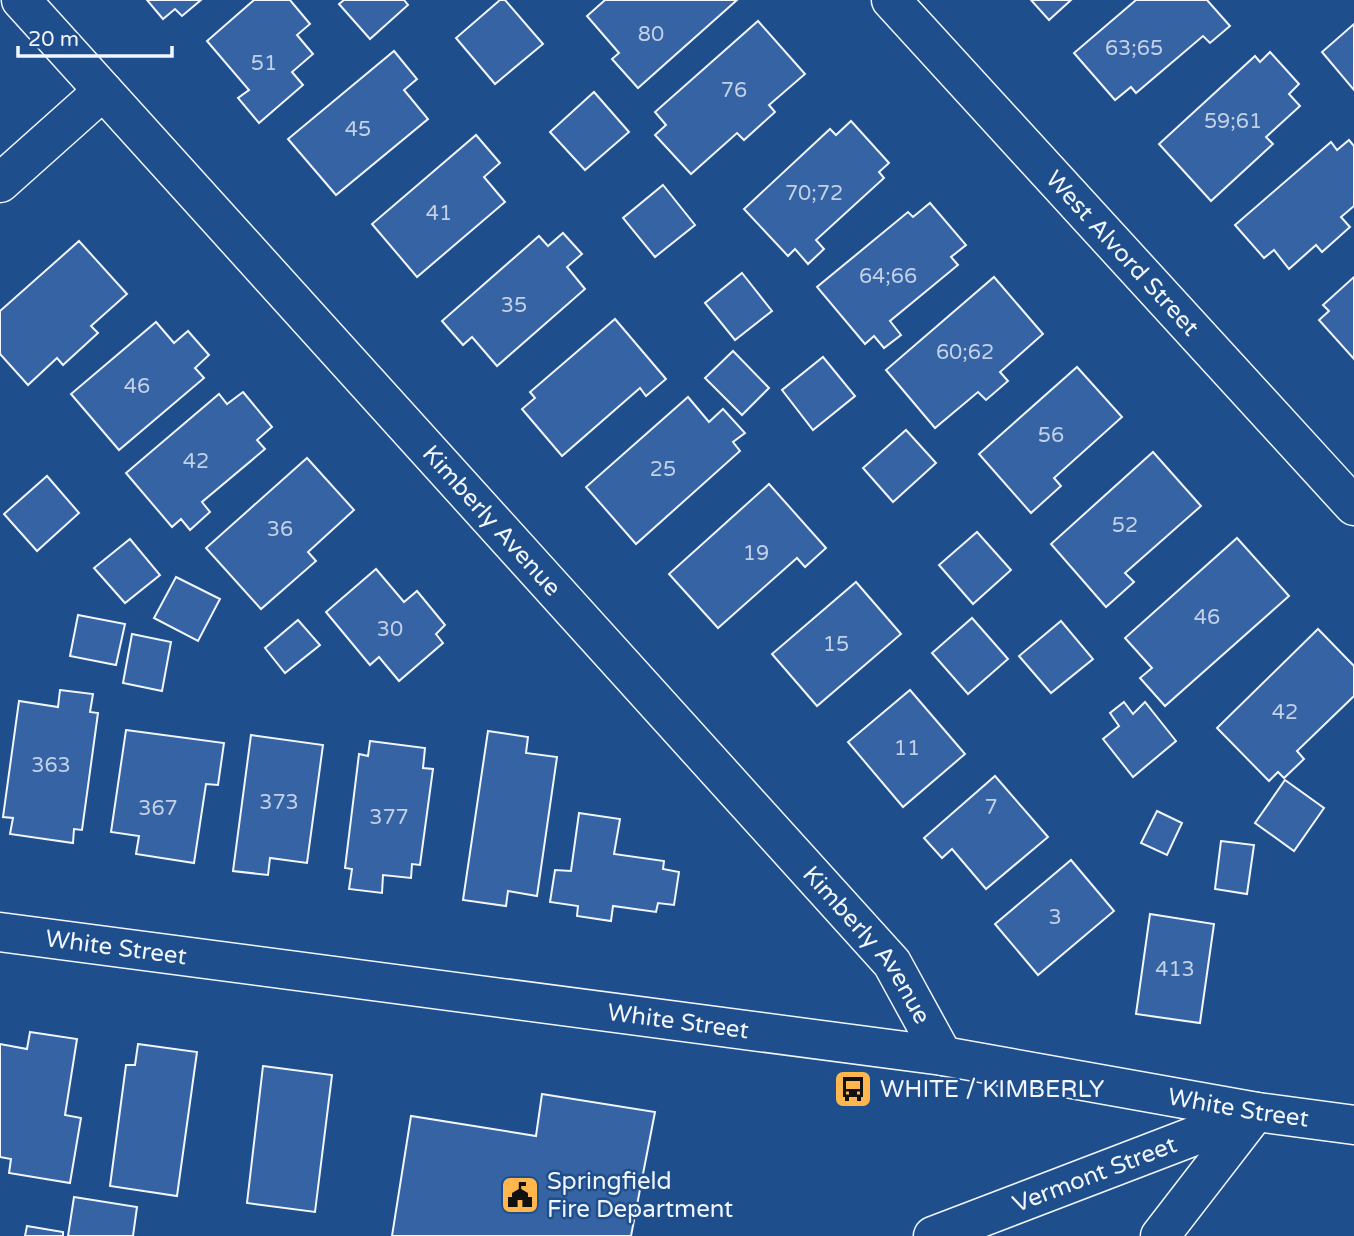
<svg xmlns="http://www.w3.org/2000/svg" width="1354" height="1236" font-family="'Varela Round',sans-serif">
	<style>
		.building { fill: #3563a3; stroke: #f2f6ff; stroke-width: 2 }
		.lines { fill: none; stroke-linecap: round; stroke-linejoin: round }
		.minor-casing { stroke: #f2f6ff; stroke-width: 41 }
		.major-casing { stroke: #f2f6ff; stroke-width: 41 }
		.minor { stroke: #1f4e8c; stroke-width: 38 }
		.major { stroke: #1f4e8c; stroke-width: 38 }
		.labels { text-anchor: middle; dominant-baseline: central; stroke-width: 5; stroke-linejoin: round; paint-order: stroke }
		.number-label { font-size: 21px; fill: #c3d1e8 }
		.street-label { font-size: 24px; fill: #f2f6ff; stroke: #1f4e8c }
		.poi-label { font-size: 24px; fill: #f2f6ff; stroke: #1f4e8c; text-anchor: start }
	</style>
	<rect width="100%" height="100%" fill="#1f4e8c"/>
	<!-- building -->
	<g class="building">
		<path d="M147 0H201L182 16 175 9 163 19Z"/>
		<path d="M254 0H290L310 24 297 35 313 54 292 72 303 85 259 123 238 98 249 90 207 41Z"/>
		<path d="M344 0H404L408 5 370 39 339 4Z"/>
		<path d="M500 0H505L543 44 495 84 456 38Z"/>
		<path d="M605 0H737L638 88 612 59 619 53 587 16Z"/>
		<path d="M1031 0H1071L1049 20Z"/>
		<path d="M1136 0H1207L1230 26 1210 43 1203 36 1136 93 1131 87 1115 100 1074 53Z"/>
		<path d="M758 21 805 74 769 105 775 112 744 140 737 133 691 174 655 135 666 125 655 112Z"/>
		<path d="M1354 24V90L1322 52Z"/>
		<path d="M394 51 417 79 404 90 428 119 336 195 288 139Z"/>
		<path d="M1270 52 1299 84 1289 94 1300 106 1266 137 1273 144 1211 201 1159 144 1255 56 1260 62Z"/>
		<path d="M594 92 629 132 585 170 550 132Z"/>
		<path d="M851 121 889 163 879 172 884 178 816 240 824 249 808 264 795 249 788 256 744 209 830 129 836 135Z"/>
		<path d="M476 135 500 163 484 177 505 202 417 277 372 224Z"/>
		<path d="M1349 140 1354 146V206L1341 217 1350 227 1322 252 1316 245 1289 269 1274 250 1264 258 1235 225 1331 142 1337 150Z"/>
		<path d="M663 185 695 225 655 257 623 218Z"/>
		<path d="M930 203 966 245 951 257 958 265 890 321 901 335 884 348 874 336 865 344 817 287 908 212 913 217Z"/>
		<path d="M563 233 582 254 567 267 585 289 497 366 472 337 463 345 442 321 539 236 548 246Z"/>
		<path d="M79 241 127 294 91 326 98 333 63 365 57 358 28 385 0 354V311Z"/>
		<path d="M742 273 772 311 735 340 705 303Z"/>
		<path d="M994 277 1043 334 1000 372 1008 381 986 400 978 392 935 428 886 370Z"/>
		<path d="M1354 277V359L1319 320 1329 311 1323 305Z"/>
		<path d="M615 319 666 379 646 396 640 388 562 456 522 409 535 398 530 392Z"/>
		<path d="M156 322 174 343 188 331 209 355 195 368 204 378 119 450 71 394Z"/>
		<path d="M733 351 769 388 742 415 705 378Z"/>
		<path d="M823 357 855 396 813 430 782 390Z"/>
		<path d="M1077 367 1122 417 1054 478 1061 486 1031 513 979 454Z"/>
		<path d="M243 392 272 427 257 440 265 449 202 502 210 512 190 530 181 519 172 527 126 473 219 394 227 404Z"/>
		<path d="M688 397 709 422 723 409 745 433 733 442 740 451 636 544 586 487Z"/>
		<path d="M906 430 936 463 893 502 863 468Z"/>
		<path d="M1153 452 1201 506 1125 573 1134 582 1106 607 1051 544Z"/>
		<path d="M307 458 354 510 308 552 316 561 261 609 206 548Z"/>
		<path d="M47 476 79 513 37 551 4 514Z"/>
		<path d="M769 484 826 548 805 567 797 558 718 628 669 574Z"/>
		<path d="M977 532 1011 570 973 604 939 565Z"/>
		<path d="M1237 538 1289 596 1165 706 1140 678 1152 668 1125 638Z"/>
		<path d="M130 539 160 575 125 603 94 568Z"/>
		<path d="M376 569 404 602 417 591 445 625 436 634 443 643 399 681 379 657 370 665 326 612Z"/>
		<path d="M176 577 220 599 198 641 154 618Z"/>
		<path d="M856 582 901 634 817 706 772 654Z"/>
		<path d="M78 615 125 624 116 665 70 656Z"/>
		<path d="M972 618 1008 659 968 694 932 653Z"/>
		<path d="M298 620 320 645 285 673 265 648Z"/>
		<path d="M1061 621 1093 659 1051 693 1019 656Z"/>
		<path d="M1318 629 1354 666V696L1297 751 1304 759 1284 778 1278 772 1269 781 1217 728Z"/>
		<path d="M132 634 171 642 162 691 123 683Z"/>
		<path d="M60 690 93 694 90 712 98 713 82 830 74 829 73 843 10 834 13 818 3 817 19 701 58 707Z"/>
		<path d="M910 690 965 754 903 807 848 742Z"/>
		<path d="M1124 702 1133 714 1145 702 1176 741 1133 777 1103 739 1119 726 1110 713Z"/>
		<path d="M126 730 224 743 218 785 206 784 194 863 136 854 139 836 111 832Z"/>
		<path d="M488 731 528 737 526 753 557 757 537 896 508 891 506 906 463 900Z"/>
		<path d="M251 735 323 745 307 863 270 858 268 875 233 871Z"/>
		<path d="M370 741 425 748 423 768 433 769 420 865 412 864 411 878 383 875 382 893 349 889 352 869 345 868 359 754 368 756Z"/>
		<path d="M995 776 1048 837 986 889 952 849 942 858 924 838Z"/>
		<path d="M1285 780 1324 808 1294 851 1255 823Z"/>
		<path d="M1157 811 1182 823 1167 855 1141 843Z"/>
		<path d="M579 813 620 819 614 854 664 861 663 869 679 872 674 905 658 903 656 912 613 906 611 921 577 916 578 906 550 902 555 870 571 871Z"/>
		<path d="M1221 841 1254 845 1247 894 1215 889Z"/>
		<path d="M1071 860 1114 911 1038 975 995 924Z"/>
		<path d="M1150 914 1214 924 1200 1023 1136 1014Z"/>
		<path d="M30 1032 77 1039 65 1115 81 1118 70 1183 9 1173 11 1159 0 1157V1044L27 1049Z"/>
		<path d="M138 1044 197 1052 177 1196 110 1186 126 1065H135Z"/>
		<path d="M263 1066 332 1075 315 1212 247 1203Z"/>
		<path d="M542 1094 655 1112 631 1236H392L411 1116 536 1136Z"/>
		<path d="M74 1197 137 1207 133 1236H68Z"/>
		<path d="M27 1226 63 1232V1236H25Z"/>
	</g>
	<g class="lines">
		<defs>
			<g id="minor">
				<path id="s1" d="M891 0 1354 506"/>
				<path d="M0 183 103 91"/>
				<path id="s2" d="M933 1236 1257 1112"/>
				<path d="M1160 1236 1255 1113"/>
			</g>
			<g id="major">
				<path id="s3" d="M21 0 892 963 943 1056"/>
				<path id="s4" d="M0 932 943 1056 1257 1112 1354 1125"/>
			</g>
		</defs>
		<!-- minor casing -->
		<use href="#minor" class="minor-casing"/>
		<!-- major casing -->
		<use href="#major" class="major-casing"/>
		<!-- minor -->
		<use href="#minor" class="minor"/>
		<!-- major -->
		<use href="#major" class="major"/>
	</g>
	<!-- icons -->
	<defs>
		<symbol id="bus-square" viewBox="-11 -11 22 22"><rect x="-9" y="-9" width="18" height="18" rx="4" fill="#ffb74d" stroke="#1f4e8c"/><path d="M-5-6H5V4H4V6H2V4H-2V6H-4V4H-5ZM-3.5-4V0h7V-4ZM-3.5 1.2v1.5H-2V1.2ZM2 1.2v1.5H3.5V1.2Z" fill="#111"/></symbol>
		<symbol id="civic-square" viewBox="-11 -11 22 22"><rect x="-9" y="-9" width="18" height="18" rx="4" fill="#ffb74d" stroke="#1f4e8c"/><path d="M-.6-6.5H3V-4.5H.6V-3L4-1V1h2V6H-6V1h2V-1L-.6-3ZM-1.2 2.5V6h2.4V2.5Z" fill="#111"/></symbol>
	</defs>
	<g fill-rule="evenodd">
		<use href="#bus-square" x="831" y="1067" width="44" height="44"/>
		<use href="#civic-square" x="498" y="1173" width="44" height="44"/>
	</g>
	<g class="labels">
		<!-- number labels -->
		<g class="number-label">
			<text x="651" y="34">80</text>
			<text x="1134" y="48">63;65</text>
			<text x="264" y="63">51</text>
			<text x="734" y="90">76</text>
			<text x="1233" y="121">59;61</text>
			<text x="358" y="129">45</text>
			<text x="814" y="193">70;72</text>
			<text x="439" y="213">41</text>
			<text x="888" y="276">64;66</text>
			<text x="514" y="305">35</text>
			<text x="965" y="352">60;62</text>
			<text x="137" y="386">46</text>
			<text x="1051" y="435">56</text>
			<text x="196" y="461">42</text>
			<text x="663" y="469">25</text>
			<text x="1125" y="525">52</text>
			<text x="280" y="529">36</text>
			<text x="756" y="553">19</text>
			<text x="1207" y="617">46</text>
			<text x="390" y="629">30</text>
			<text x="836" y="644">15</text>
			<text x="1285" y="712">42</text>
			<text x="907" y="748">11</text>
			<text x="51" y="765">363</text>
			<text x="279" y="802">373</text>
			<text x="991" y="807">7</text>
			<text x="158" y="808">367</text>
			<text x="389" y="817">377</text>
			<text x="1055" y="917">3</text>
			<text x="1175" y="969">413</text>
		</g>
		<!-- street labels -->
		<g class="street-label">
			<text stroke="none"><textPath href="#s1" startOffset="343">West Alvord Street</textPath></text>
			<text stroke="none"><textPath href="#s3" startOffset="702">Kimberly Avenue</textPath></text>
			<text stroke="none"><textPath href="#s3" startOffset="1269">Kimberly Avenue</textPath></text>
			<text stroke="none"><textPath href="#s4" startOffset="117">White Street</textPath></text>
			<text stroke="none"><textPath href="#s4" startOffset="684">White Street</textPath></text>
			<text stroke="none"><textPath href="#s4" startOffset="1251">White Street</textPath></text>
			<text stroke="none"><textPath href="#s2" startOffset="173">Vermont Street</textPath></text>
		</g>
		<!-- poi labels -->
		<g class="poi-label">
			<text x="880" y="1089">WHITE / KIMBERLY</text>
			<text x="547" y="1181">Springfield<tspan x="547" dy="28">Fire Department</tspan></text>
		</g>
	</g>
	<!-- scale -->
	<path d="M18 46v10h154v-10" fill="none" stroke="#f2f6ff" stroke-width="3.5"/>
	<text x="28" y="46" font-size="21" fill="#f2f6ff" stroke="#1f4e8c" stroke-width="5" paint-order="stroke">20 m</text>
</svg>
